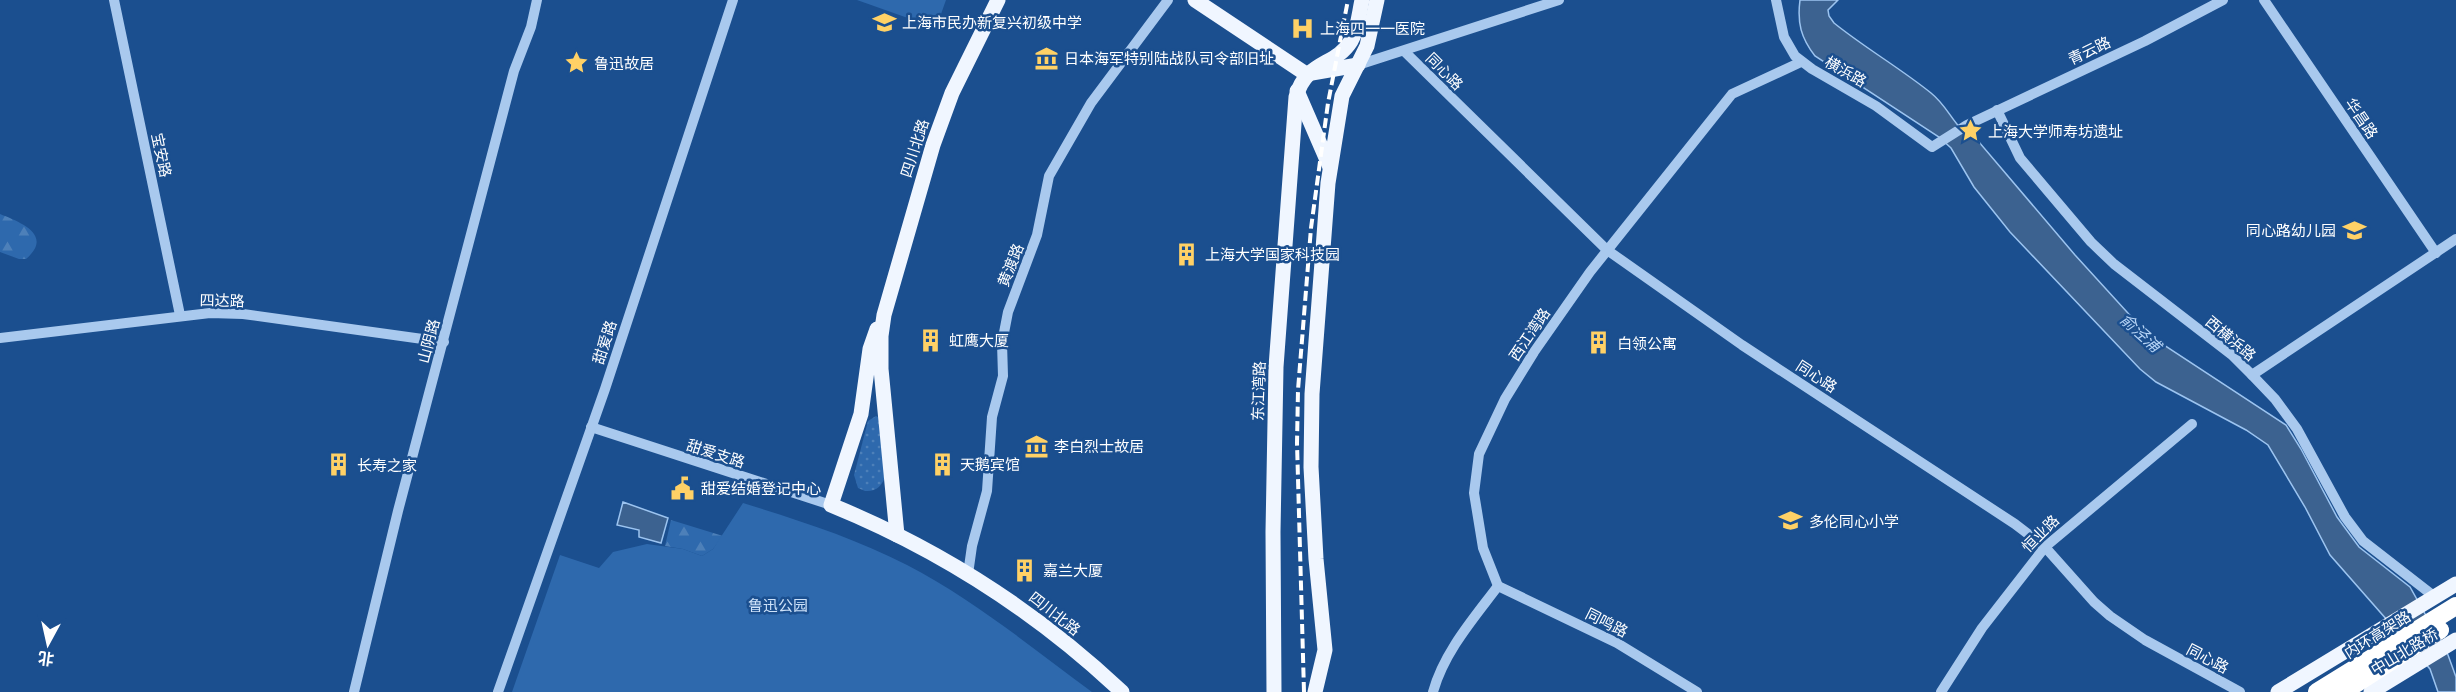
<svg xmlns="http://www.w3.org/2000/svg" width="2456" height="692" font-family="Lato,'Noto Sans SC',sans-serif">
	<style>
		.grass { fill: url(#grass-dots) }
		.forest { fill: url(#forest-firs) }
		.park { fill: #2e69ad }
		.water { fill: #3c6290; stroke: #9cc4f0; stroke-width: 1.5 }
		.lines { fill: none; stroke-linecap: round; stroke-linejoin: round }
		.minor { stroke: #a9c9ee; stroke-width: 10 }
		.major { stroke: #f0f6ff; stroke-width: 15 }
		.highway { stroke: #fff; stroke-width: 18 }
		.rail { stroke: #fff; stroke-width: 4; stroke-dasharray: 10 4.5; stroke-linecap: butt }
		.labels { text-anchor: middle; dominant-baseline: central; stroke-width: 5; stroke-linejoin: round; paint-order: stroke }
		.poi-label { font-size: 15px; fill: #fff; stroke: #1b4f8f; text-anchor: start }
		.street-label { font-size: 15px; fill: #fff; stroke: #1b4f8f }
		.park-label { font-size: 15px; fill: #cfe3fa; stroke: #1b4f8f }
		.water-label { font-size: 16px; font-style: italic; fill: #b5d3f5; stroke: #1b4f8f }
	</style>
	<defs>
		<pattern id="grass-dots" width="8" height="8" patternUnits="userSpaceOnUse" patternTransform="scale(1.5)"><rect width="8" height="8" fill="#2e69ad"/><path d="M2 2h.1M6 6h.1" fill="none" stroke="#4d80b9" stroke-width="1.8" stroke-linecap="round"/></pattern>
		<pattern id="forest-firs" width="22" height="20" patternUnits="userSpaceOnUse" patternTransform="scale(1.5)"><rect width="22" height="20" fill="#2e69ad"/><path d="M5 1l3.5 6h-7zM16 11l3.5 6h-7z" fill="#4d80b9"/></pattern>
	</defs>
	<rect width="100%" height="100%" fill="#1b4f8f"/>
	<!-- grass -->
	<path class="grass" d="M876 416 880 418 886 475C882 486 876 492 865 491L858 488 854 475 868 421Z"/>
	<!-- forest -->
	<g class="forest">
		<path d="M0 214C20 222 54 235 26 259H19L0 252Z"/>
		<path d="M671 520 723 536 713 549 702 556 683 549 665 546Z"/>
	</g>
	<!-- park -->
	<g class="park">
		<path d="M857 0H946L936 28Z"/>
		<path d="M743 503C798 520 855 538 907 565 973 599 1032 648 1092 692H512L560 555 599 568 613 552 647 544 683 549 702 556 713 549Z"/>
	</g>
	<!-- water -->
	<g class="water">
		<path d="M1800 0H1838L1828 10 1829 16 1834 23C1865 48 1900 68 1931 93 1951 109 1953 129 1979 142L2075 255 2147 334 2286 425 2301 449 2337 517 2359 547 2410 587 2448 655 2456 677V692H2438L2430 669 2330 555 2305 507 2268 445 2246 430 2156 382 2140 369 2010 232 1974 187 1951 148 1939 137 1815 56C1801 38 1797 23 1800 0Z"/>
		<path d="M623 502 668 518 661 543 639 537V530L617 525Z"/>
	</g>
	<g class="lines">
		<!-- minor -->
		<g class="minor">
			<path d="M114 0 180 315"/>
			<path d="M1776 0 1784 37 1795 56 1812 69 1876 106 1932 147 1967 125 2145 41 2223 0"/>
			<path d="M2264 0 2436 253"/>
			<path d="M1404 51 1607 250 1742 345 2015 524 2045 547 2094 602 2110 616 2145 640 2240 692"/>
			<path d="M1358 65 1559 0"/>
			<path d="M1997 110 2020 158 2091 242 2114 264 2232 355 2252 375 2275 399 2297 429 2345 517 2363 541 2435 597"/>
			<path d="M0 338 210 313 243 314 444 342"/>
			<path d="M2252 375 2456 239"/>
			<path d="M591 427 831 505"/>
			<path d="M968 574 972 546 987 491 992 417 1003 376 1002 343 1008 312 1037 235 1049 176 1091 103 1168 0"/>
			<path d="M1498 586 1483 548 1474 493 1479 454 1505 399 1534 352 1590 272 1732 94 1801 62"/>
			<path d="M1498 586 1617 643 1697 692"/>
			<path d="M354 692 398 511 514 71 531 27 537 0"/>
			<path d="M498 692 605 389 733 0"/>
			<path d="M1433 692C1444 652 1474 618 1498 586"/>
			<path d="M1941 692 1982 628 2045 547 2192 424"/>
		</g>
		<!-- major -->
		<g class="major">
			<path d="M1195 0 1306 74 1358 65"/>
			<path d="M1297 91 1330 167"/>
			<path d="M877 329 870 349 861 414 831 505C939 549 1037 612 1122 692"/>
			<path d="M897 535 881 369V336L884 315 933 145 952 93 998 0"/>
			<path d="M1274 692 1273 532 1276 367 1296 97C1306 60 1335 67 1351 41 1358 30 1359 13 1362 0"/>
			<path d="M1315 692 1325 650 1316 559 1311 467 1312 394 1328 183 1342 96 1367 46 1377 0"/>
			<path d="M2278 692 2456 584"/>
			<path d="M2371 692 2456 640"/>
		</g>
		<!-- highway -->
		<g class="highway">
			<path d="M2317 692 2456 606"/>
			<path d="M2343 692 2440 630"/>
		</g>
		<!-- rail -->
		<path class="rail" d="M1304 692 1297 443 1298 390 1311 228 1328 103 1348 0"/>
	</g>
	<!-- icons -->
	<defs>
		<symbol id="school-bare" viewBox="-9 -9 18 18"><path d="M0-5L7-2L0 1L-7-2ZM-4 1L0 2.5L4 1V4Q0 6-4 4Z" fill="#ffd166" stroke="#1b4f8f" stroke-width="2.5" paint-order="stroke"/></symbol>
		<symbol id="hospital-bare" viewBox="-9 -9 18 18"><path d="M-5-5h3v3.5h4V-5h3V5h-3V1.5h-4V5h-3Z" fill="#ffd166" stroke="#1b4f8f" stroke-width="2.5" paint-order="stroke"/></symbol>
		<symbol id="museum-bare" viewBox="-9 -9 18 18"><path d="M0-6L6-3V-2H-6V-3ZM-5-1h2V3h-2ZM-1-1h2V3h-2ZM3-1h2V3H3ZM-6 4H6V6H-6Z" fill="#ffd166" stroke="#1b4f8f" stroke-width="2.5" paint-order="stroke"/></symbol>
		<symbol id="sight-bare" viewBox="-9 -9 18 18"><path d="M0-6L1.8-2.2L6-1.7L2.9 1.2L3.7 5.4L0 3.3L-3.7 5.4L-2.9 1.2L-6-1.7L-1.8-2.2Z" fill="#ffd166" stroke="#1b4f8f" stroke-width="2.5" paint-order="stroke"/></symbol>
		<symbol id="building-bare" viewBox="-9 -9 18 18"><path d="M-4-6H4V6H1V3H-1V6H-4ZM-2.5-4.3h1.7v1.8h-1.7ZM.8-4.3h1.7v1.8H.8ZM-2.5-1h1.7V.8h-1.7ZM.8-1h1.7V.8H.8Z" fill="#ffd166" stroke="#1b4f8f" stroke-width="2.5" paint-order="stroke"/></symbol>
		<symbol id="civic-bare" viewBox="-9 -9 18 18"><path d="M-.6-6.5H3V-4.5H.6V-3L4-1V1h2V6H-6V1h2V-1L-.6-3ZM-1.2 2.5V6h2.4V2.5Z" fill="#ffd166" stroke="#1b4f8f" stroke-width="2.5" paint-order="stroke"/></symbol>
	</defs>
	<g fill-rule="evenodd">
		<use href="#school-bare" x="868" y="6" width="33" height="33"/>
		<use href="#hospital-bare" x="1286" y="12" width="33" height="33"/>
		<use href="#museum-bare" x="1030" y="42" width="33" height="33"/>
		<use href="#sight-bare" x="560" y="46" width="33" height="33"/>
		<use href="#sight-bare" x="1954" y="114" width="33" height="33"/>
		<use href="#school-bare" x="2338" y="214" width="33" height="33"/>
		<use href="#building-bare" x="1170" y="238" width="33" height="33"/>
		<use href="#building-bare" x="914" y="324" width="33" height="33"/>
		<use href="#building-bare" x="1582" y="326" width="33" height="33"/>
		<use href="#museum-bare" x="1020" y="430" width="33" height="33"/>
		<use href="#building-bare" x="926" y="448" width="33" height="33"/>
		<use href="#building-bare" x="322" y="448" width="33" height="33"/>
		<use href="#civic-bare" x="666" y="472" width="33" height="33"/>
		<use href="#school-bare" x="1774" y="504" width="33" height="33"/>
		<use href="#building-bare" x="1008" y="554" width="33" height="33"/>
	</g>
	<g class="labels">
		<!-- poi labels -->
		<g class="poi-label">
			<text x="902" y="22">上海市民办新复兴初级中学</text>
			<text x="1320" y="28">上海四一一医院</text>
			<text x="1064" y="58">日本海军特别陆战队司令部旧址</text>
			<text x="594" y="63">鲁迅故居</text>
			<text x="1988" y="131">上海大学师寿坊遗址</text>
			<text x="2336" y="230" text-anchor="end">同心路幼儿园</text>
			<text x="1205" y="254">上海大学国家科技园</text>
			<text x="949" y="340">虹鹰大厦</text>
			<text x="1617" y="343">白领公寓</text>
			<text x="1054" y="446">李白烈士故居</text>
			<text x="960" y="464">天鹅宾馆</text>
			<text x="357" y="465">长寿之家</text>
			<text x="701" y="488">甜爱结婚登记中心</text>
			<text x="1809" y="521">多伦同心小学</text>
			<text x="1043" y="570">嘉兰大厦</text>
		</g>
		<!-- street labels -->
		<g class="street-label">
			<text transform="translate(2089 50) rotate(-25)">青云路</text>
			<text transform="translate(1445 71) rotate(45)">同心路</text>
			<text transform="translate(1846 71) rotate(30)">横浜路</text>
			<text transform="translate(2362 118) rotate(56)">华昌路</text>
			<text transform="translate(914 148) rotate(-72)">四川北路</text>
			<text transform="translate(162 155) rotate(78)">宝安路</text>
			<text transform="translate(1010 265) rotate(-68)">黄渡路</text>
			<text transform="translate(222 300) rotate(1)">四达路</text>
			<text transform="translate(1529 334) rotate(-56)">西江湾路</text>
			<text transform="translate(2231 338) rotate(40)">西横浜路</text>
			<text transform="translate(428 341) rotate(-75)">山阴路</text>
			<text transform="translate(604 342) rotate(-72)">甜爱路</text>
			<text transform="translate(1817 376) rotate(33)">同心路</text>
			<text transform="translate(1258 391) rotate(-88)">东江湾路</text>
			<text transform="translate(716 453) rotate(18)">甜爱支路</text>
			<text transform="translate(2040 533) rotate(-45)">恒业路</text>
			<text transform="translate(1055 613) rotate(38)">四川北路</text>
			<text transform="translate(1607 622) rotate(27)">同鸣路</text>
			<text transform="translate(2377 634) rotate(-32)">内环高架路</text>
			<text transform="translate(2404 651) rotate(-31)">中山北路桥</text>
			<text transform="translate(2208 658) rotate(28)">同心路</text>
		</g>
		<!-- park labels -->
		<g class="park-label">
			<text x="778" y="605">鲁迅公园</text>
		</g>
		<!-- water labels -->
		<g class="water-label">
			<text transform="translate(2141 332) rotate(42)">俞泾浦</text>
		</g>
	</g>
	<!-- north arrow -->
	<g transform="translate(48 644) rotate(188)" stroke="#1b4f8f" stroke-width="4.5" paint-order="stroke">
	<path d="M0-4.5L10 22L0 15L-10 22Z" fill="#ffffff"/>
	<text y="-9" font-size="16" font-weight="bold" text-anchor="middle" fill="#ffffff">北</text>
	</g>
</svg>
